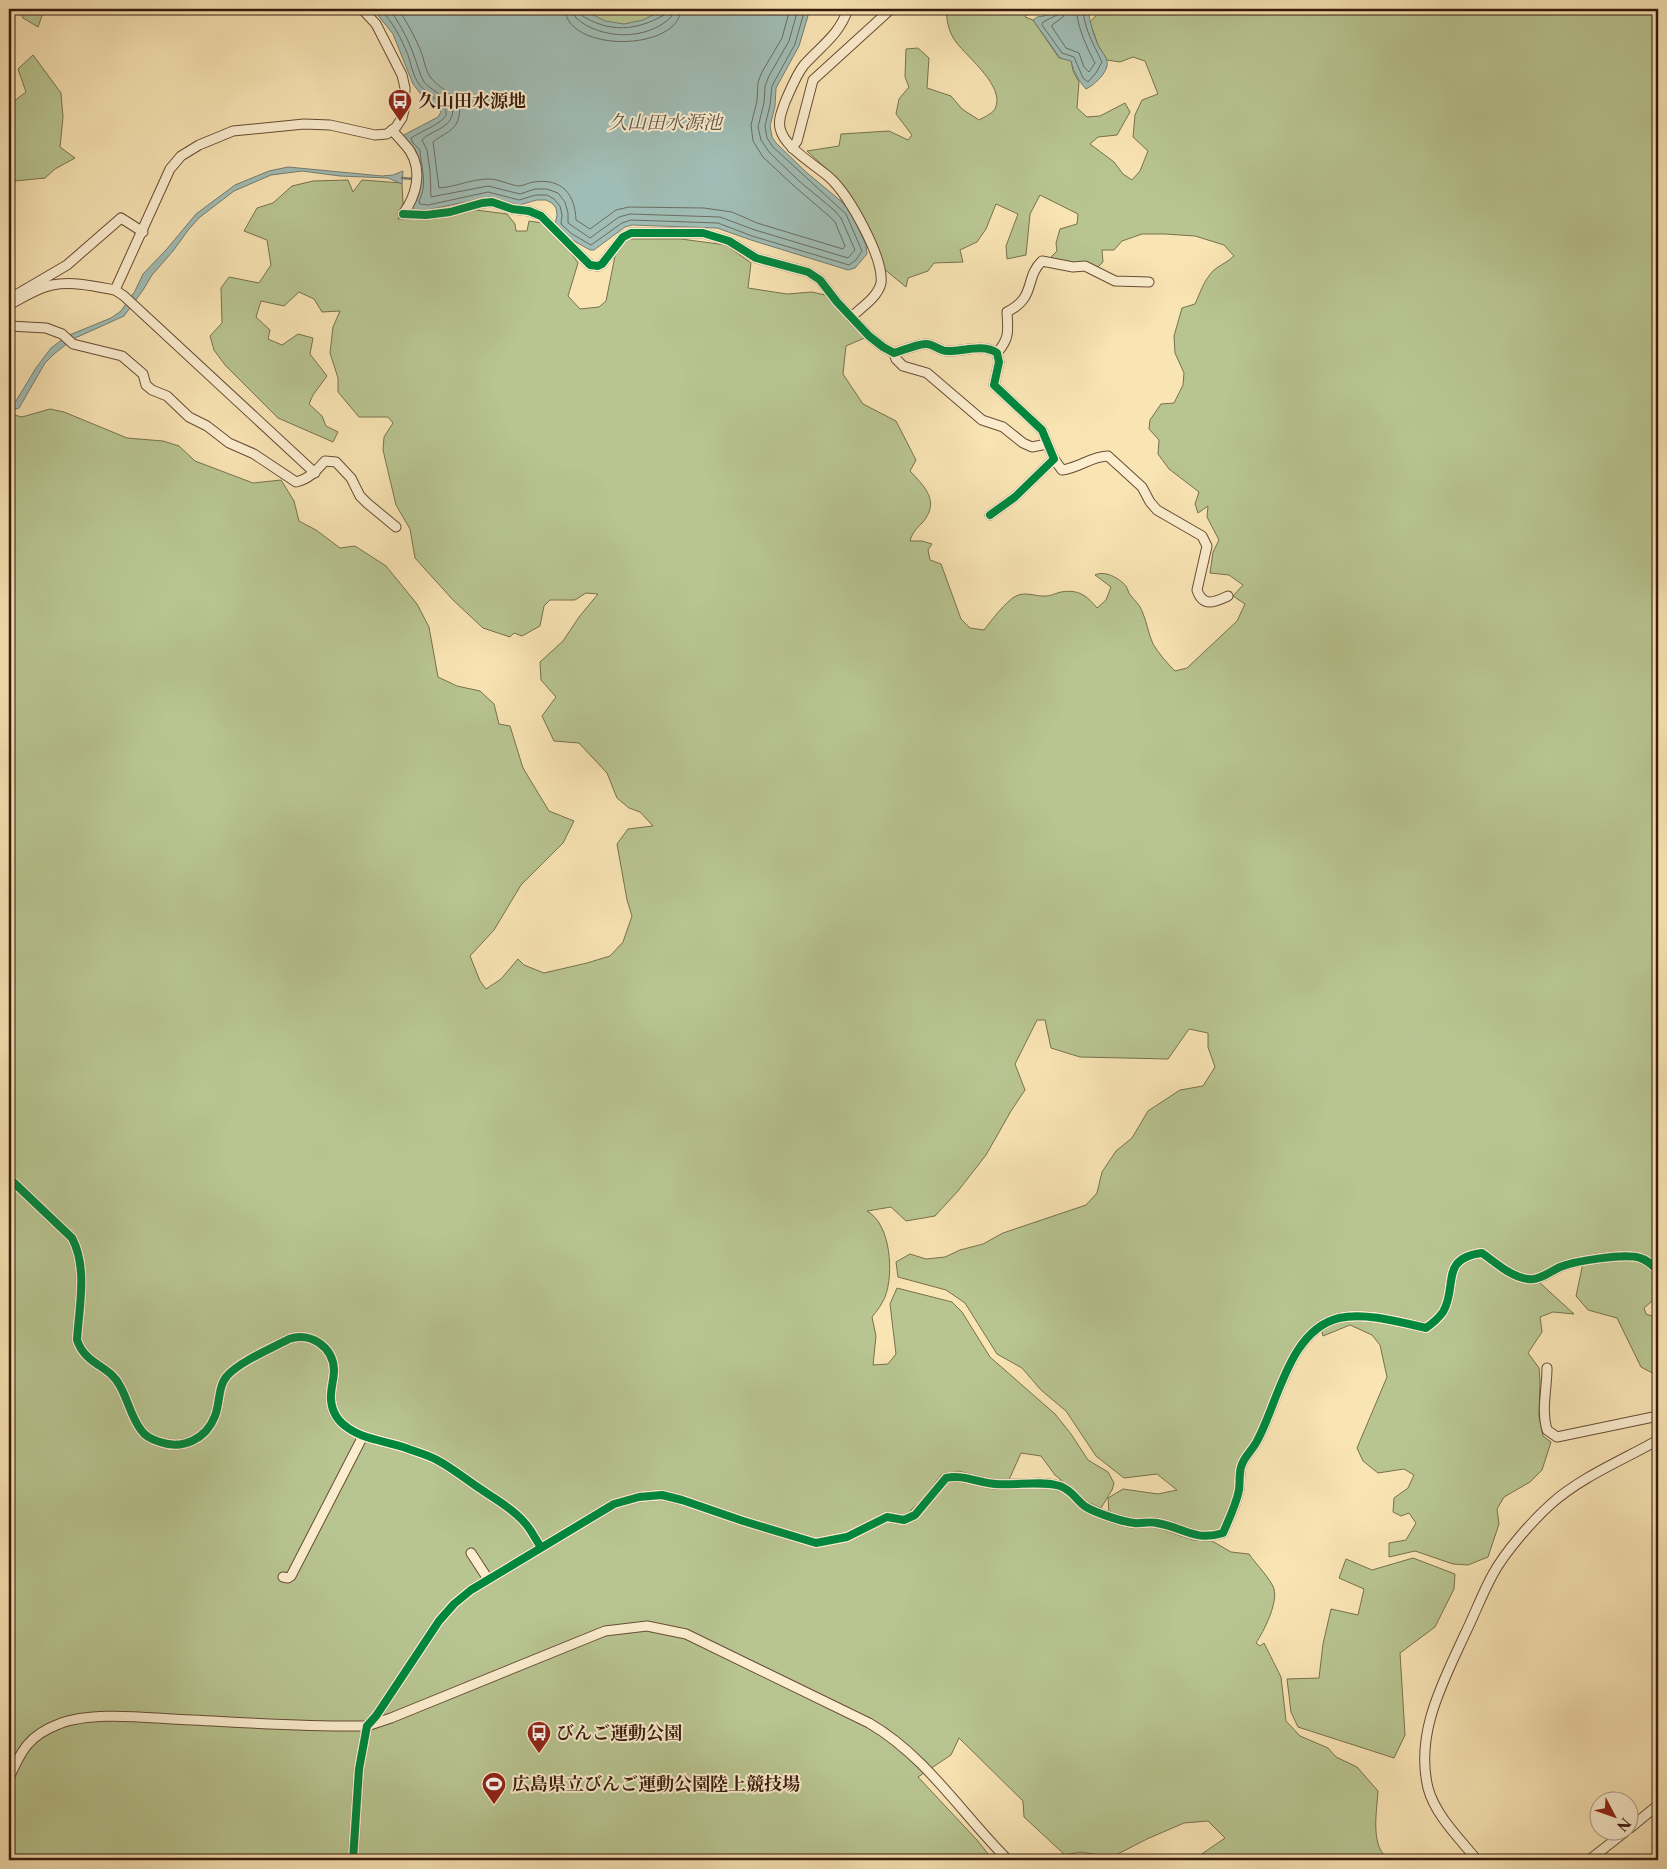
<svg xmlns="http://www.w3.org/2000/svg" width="1667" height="1869" font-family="'Libre Caslon Text','Noto Serif JP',serif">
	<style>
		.green { fill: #b8c591; stroke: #78704e }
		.water { fill: #a0bdb5; stroke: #767c71 }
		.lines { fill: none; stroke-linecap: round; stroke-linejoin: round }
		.shore { stroke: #6c6c60; stroke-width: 1 }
		.stream { stroke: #767c71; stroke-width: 2.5 }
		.minor-casing { stroke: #684c36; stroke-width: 11 }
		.minor { stroke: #fbedce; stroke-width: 9 }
		.cycleway-casing { stroke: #fbedce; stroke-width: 11 }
		.cycleway { stroke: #00873e; stroke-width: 8 }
		.labels { text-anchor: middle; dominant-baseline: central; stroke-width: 4; stroke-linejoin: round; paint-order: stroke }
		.poi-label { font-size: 18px; font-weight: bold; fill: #371a0c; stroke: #fbedce; text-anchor: start }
		.water-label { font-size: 19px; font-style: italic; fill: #5c5347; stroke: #fbedce }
	</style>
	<rect width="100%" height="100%" fill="#f9e4b4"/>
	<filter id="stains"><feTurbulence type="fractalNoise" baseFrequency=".004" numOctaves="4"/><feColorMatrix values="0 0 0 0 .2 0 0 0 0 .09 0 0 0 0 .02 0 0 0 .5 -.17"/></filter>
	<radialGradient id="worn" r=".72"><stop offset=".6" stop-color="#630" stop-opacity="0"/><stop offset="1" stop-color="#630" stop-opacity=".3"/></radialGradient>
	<!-- green -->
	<g class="green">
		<path d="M19 9H40L43 13 38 27 23 18Z"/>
		<path d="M570 9H666L659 16 618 34Z"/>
		<path d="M946 9H1032L1025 17 1033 20 1059 58 1071 60 1073 71 1079 82 1077 108 1087 117 1100 116 1125 103 1130 112 1117 135 1098 137 1090 144 1114 162 1123 174 1132 180 1140 171 1148 151 1133 137 1135 115 1142 100 1158 94 1145 61 1133 57 1120 62 1107 60 1098 45 1090 22 1102 9H1658V1268L1620 1255 1529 1278 1507 1269 1483 1251 1459 1258 1442 1309 1425 1326 1339 1316 1301 1343 1255 1441 1222 1531 1211 1535 1132 1521 1109 1514 1108 1498 1123 1489 1158 1494 1177 1490 1157 1474 1124 1478 1096 1456 1066 1411 1041 1390 1022 1368 997 1354 965 1303 946 1290 898 1277 896 1262 910 1254 926 1259 945 1257 960 1250 983 1244 1003 1233 1086 1205 1097 1193 1102 1172 1116 1151 1132 1138 1148 1111 1180 1090 1203 1086 1215 1067 1208 1047V1033L1189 1029 1168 1059 1080 1057 1051 1048 1045 1020H1037L1015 1064 1025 1090 1011 1111 986 1155 958 1191 935 1216 906 1221 891 1207 867 1211C891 1224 894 1274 885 1297 882 1304 877 1311 872 1317L876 1336 873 1365 888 1364 896 1354 890 1304 897 1288 952 1302 962 1312 990 1357 1055 1414 1071 1434 1088 1460 1108 1472 1114 1483 1112 1490 1101 1508 1088 1502 1055 1475 1041 1456 1021 1453 1008 1482 993 1480 958 1471 941 1475 922 1500 910 1511 915 1520 928 1507 948 1482H966L993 1489 1049 1488 1066 1494 1106 1520 1131 1528 1155 1527 1193 1540 1212 1541 1231 1552 1249 1554C1255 1563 1271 1579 1274 1589 1278 1603 1264 1631 1256 1643L1260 1646 1264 1643 1281 1677 1286 1721 1300 1736 1328 1748 1336 1757 1357 1767 1378 1791C1377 1811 1369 1850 1391 1860H1193L1225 1838 1208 1821 1184 1823 1147 1839 1112 1857 1080 1852 1065 1855 1024 1817 1023 1801 959 1738 951 1755 918 1777 977 1840 993 1860H9V417L14 415 22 417 50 409 64 412 127 438 163 441 179 446 195 461 253 483 281 480 294 501 299 521 316 530 340 548 355 546 386 566 417 604 429 627 438 677 457 686 480 691 494 704 499 724 510 726 523 768 549 811 574 821 563 843 521 885 494 930 470 956 480 981 486 989 501 979 518 959 524 965 544 973 587 963 610 956 623 942 632 916 627 900 617 844 628 829 653 826 640 812 629 808 617 798 607 773 579 743 554 741 542 716 556 697 541 680 540 662 563 641 579 617 598 594 586 593 575 600H550L544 606 540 626 522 636 514 633 510 637 483 628 453 600 415 558 410 529 396 505 383 450 384 437 393 423 388 417H359L338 392V378L330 353 333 327 340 311 322 312 314 299 299 292 284 306 261 301 256 317 270 330 268 339 282 345 298 334 313 338 310 354 327 376 313 395 309 404 322 416 326 426 338 432 333 442 278 418 225 365 214 350 210 336 222 323 221 288 229 277 259 283 271 265 267 240 244 231 257 208 273 203 292 186 313 181 348 180 353 192 362 180 402 183 403 204 398 219 446 216 476 210 507 214 515 224 516 231H527L529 221 542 223 569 250 578 263 568 296 580 309 599 307 606 301 615 256 624 239H681L726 245 751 263 748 288 787 294 812 292 825 295 867 337 846 346 843 374 863 404 896 421 916 460 910 471C925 487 940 501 923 522 917 528 912 533 910 541H922L932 544 928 550 930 560 941 564 961 619 970 628 984 630C991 621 1006 601 1016 596 1026 591 1036 597 1046 596 1051 596 1056 593 1061 592 1079 589 1087 596 1097 608L1106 600 1111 587 1095 575C1105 570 1119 578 1126 586 1128 589 1128 593 1131 596 1135 601 1140 605 1142 611 1147 622 1148 633 1153 644 1159 654 1167 663 1175 671L1187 668 1220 637 1237 621 1245 604 1233 596 1243 585 1229 575 1210 573 1213 552 1219 540 1207 517 1208 506 1198 513 1195 504 1199 492 1169 469 1158 454 1159 440 1149 429 1150 420 1161 404 1174 403 1183 385 1184 373 1175 353 1174 336 1182 308 1195 304C1201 291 1204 280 1214 270 1220 265 1228 262 1234 256L1224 245 1195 236 1165 234H1142L1122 241 1114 250H1102L1103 262 1098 267 1049 259 1057 251 1056 243 1060 229 1077 224 1078 214 1040 195 1030 214 1026 255 1007 259 1006 246 1018 214 996 204 986 229 977 242 960 250 963 262 934 263 928 271 908 278 906 287 883 268 833 175 807 151 839 146 841 134 889 131 908 140 912 135 896 114 899 99 909 87 905 77 906 49 918 48 929 58 927 88 951 96 962 109 979 120C984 117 992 114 995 109 1006 87 968 58 956 42 948 31 947 21 946 9Z"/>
		<path d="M33 55 61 93 63 117 60 147 75 158 55 169 45 178 15 181 9 190V105L26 92 18 69Z"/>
		<path d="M1482 1255 1539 1282 1574 1314 1553 1312 1540 1317 1542 1332 1528 1353 1539 1368 1540 1381 1539 1416 1543 1436 1551 1442 1542 1470 1530 1482 1504 1497 1497 1509 1499 1524 1488 1557 1468 1565 1453 1564 1415 1551 1389 1557V1543L1406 1540 1416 1523 1409 1513 1401 1516 1393 1512 1394 1498 1408 1488 1414 1475 1404 1469 1378 1473 1363 1461 1357 1448 1387 1377 1380 1345 1372 1335 1350 1325 1323 1336 1321 1327 1339 1319 1364 1318 1426 1329 1437 1322 1461 1261Z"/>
		<path d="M1637 1258 1658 1273V1296L1644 1308 1646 1314 1658 1318V1376L1641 1367 1617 1318 1588 1310 1576 1296 1583 1263Z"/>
		<path d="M1413 1558 1455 1574 1454 1589 1435 1627 1400 1653 1405 1735 1394 1758 1298 1727 1291 1712 1287 1679 1319 1678 1323 1644 1331 1609 1358 1615 1364 1589 1339 1578 1346 1559 1372 1570Z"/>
	</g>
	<!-- water -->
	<g class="water">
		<path d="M373 9H582L605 21 624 24 643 20 665 9H810L799 46 776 88 775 106 770 126 772 137 776 143 806 172 842 202 850 211 866 245 867 254 855 268 848 270 751 240 717 228 632 225 625 227 594 250H590L569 238 555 225 557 215 556 208 552 203 546 200H537L519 205 489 197 427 210 411 209 416 151 402 136 438 117 441 112 439 108 424 98 413 84 393 34Z"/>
		<path d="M1058 9H1085L1088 10C1090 22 1093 34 1098 45 1101 51 1109 59 1107 66 1105 75 1094 85 1086 89 1078 80 1074 72 1071 61L1060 58 1033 20 1037 17 1044 16Z"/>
		<path d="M288 167 382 176 393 175 403 171 402 184 388 178 340 176 302 171 271 175 234 191 200 217 189 229 173 251 152 275 143 290 124 316 73 339 54 354 45 363 19 408 9 412V408L16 401 36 368 51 348 67 336 111 318 121 311 135 291 143 274 166 250 196 214 235 185 269 171Z"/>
	</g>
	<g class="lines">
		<!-- shore -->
		<g class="shore">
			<path d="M380 9C393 22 401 38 408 55 411 64 413 76 419 84 424 92 449 105 446 115 443 123 418 133 411 138L413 143 420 150C421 167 428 184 419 201L420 204 428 205 488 192 519 200 536 195H547L554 199 560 206 562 215 561 224 572 234 591 245 622 223 631 220 718 223 752 236 849 265 856 260 862 251 846 214 773 147 767 138 765 126 770 105 772 86 795 44 805 9"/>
			<path d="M389 9C399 22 407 37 413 53 417 62 419 74 424 82 432 92 457 100 452 116 448 129 430 131 422 140L427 150 430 171 431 197 488 186 520 194 535 189H547L558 193 565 202 568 213V223L590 238 619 217 630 214 720 217 755 230 848 258 855 250 841 218 834 210 799 181 769 152 761 140 758 127 764 103 765 86 769 76 789 41 798 9"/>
			<path d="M398 9C407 22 414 35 420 49 424 58 425 70 431 78 441 91 463 96 459 116 457 131 442 134 433 142L439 188C455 187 472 179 489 179 499 179 509 185 519 186 524 186 529 182 534 182 562 178 575 194 576 220L590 229 616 210 629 207 704 208 732 212 757 223 843 249 845 246 835 222 829 216 794 186 763 157 753 141 751 125 757 101 758 82 762 72 782 38 790 9"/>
			<path d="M565 9C567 53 679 52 681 9"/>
			<path d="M573 9 576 18C601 40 647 41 671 17L673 9"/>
			<path d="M579 9 581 15C609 33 636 31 664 15L667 9"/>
			<path d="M1059 9 1057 15 1043 22 1042 25 1062 53 1074 57 1083 78 1088 82 1096 73 1102 62C1094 45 1084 29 1083 9"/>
			<path d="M1065 9 1063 17 1052 25V27L1066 48 1079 53 1084 67 1089 72 1095 63C1086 46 1078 28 1076 9"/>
		</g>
		<!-- stream -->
		<path class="stream" d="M402 178 414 179"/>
		<defs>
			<g id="minor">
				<path d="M848 9C839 35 822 45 804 65 796 75 790 91 785 102 782 111 778 119 780 128 784 148 816 165 830 178 849 195 884 258 881 283 878 297 861 308 851 317"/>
				<path d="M392 130C398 137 405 144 410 151 423 172 416 196 403 214"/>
				<path d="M792 148 797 141 813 80 891 9"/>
				<path d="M403 214 426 215 450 212 482 203 492 202 512 209 529 211 541 216 590 265 598 266 602 264 623 237 631 233H703L729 241 756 258 808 272 820 280 837 302 869 336 883 347 894 353C904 350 915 345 925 344 933 343 939 351 947 351 962 352 983 343 997 353L999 362 994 385 1042 430 1054 459 1015 497 990 515"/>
				<path d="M115 290 124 296 315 473"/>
				<path d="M9 299 67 265 121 218 143 232"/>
				<path d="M9 305C22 298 37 288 52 285 73 281 94 286 115 290L170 169 181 156 199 145 233 131 304 124 330 125 375 135 387 134 396 127 402 118 404 110 405 88 402 75 376 24 362 9"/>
				<path d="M9 326 46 328 62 334 73 344 122 356 143 374 146 385 152 390 167 396 189 417 207 426 229 443 254 454 296 482C309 479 316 471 325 461L336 462 351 478 360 496 367 503 396 527"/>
				<path d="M894 353 896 359 903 366 927 373 982 420 1003 427 1023 443 1032 447 1047 444"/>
				<path d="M997 353C1010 338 1008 331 1007 312 1037 297 1024 278 1042 261L1073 267 1085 266 1115 281 1149 282"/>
				<path d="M1054 459 1062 470C1079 468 1092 456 1108 456L1142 487 1150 502 1157 510 1202 536 1207 546 1197 590C1203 608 1215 602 1228 596"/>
				<path d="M9 1178 72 1238C88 1268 79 1307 77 1340 86 1366 110 1365 120 1386 128 1400 131 1417 141 1430 145 1436 153 1440 160 1442 183 1450 206 1439 215 1416 220 1403 218 1386 227 1376 239 1362 272 1348 289 1339 310 1332 333 1346 334 1370 334 1380 330 1390 331 1400 332 1412 339 1422 348 1428 365 1440 387 1441 406 1448 416 1452 428 1455 437 1460 454 1469 469 1482 485 1492 498 1501 513 1509 524 1522 531 1529 535 1539 541 1547"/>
				<path d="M1547 1368C1547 1389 1541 1410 1547 1430L1557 1437 1658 1416"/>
				<path d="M471 1553 488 1579"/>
				<path d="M283 1577 288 1578 291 1576 363 1436"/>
				<path d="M9 1778C21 1751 29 1735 59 1724 89 1712 139 1717 172 1719 237 1722 302 1727 367 1726L391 1718 605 1631 647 1626 686 1634 869 1723C926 1756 962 1814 1008 1860"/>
				<path d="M1630 1828 1658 1805"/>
				<path d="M353 1860 359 1769 367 1726 376 1716 439 1621 454 1604 471 1590 614 1504 639 1497 662 1495 682 1500 743 1521 816 1543 847 1537 887 1517 904 1520 915 1515 946 1478C963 1474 978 1483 995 1484 1016 1486 1039 1480 1060 1486 1072 1490 1077 1501 1086 1507 1096 1513 1123 1522 1134 1523 1141 1524 1149 1521 1157 1523 1182 1527 1195 1542 1223 1533 1229 1519 1236 1505 1239 1490 1240 1482 1239 1474 1241 1467 1244 1456 1252 1451 1257 1441 1278 1403 1289 1330 1339 1318 1365 1312 1400 1322 1426 1328 1433 1323 1438 1319 1443 1312 1458 1287 1439 1258 1482 1253 1496 1263 1511 1277 1528 1279 1539 1281 1551 1271 1560 1267 1575 1261 1625 1253 1640 1258 1648 1260 1652 1265 1658 1271"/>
				<path d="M1477 1860C1460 1839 1435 1815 1428 1788 1415 1734 1442 1684 1464 1636 1474 1616 1482 1594 1493 1574 1505 1552 1532 1521 1551 1504 1581 1477 1623 1460 1658 1440"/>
				<path d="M1589 1860 1625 1832"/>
			</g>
		</defs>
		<!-- minor casing -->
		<use href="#minor" class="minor-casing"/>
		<!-- minor -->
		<use href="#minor" class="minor"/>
		<defs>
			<g id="cycleway">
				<path d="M403 214 426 215 450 212 482 203 492 202 512 209 529 211 541 216 590 265 598 266 602 264 623 237 631 233H703L729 241 756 258 808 272 820 280 837 302 869 336 883 347 894 353C904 350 915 345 925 344 933 343 939 351 947 351 962 352 983 343 997 353L999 362 994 385 1042 430 1054 459 1015 497 990 515"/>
				<path d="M9 1178 72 1238C88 1268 79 1307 77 1340 86 1366 110 1365 120 1386 128 1400 131 1417 141 1430 145 1436 153 1440 160 1442 183 1450 206 1439 215 1416 220 1403 218 1386 227 1376 239 1362 272 1348 289 1339 310 1332 333 1346 334 1370 334 1380 330 1390 331 1400 332 1412 339 1422 348 1428 365 1440 387 1441 406 1448 416 1452 428 1455 437 1460 454 1469 469 1482 485 1492 498 1501 513 1509 524 1522 531 1529 535 1539 541 1547"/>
				<path d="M353 1860 359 1769 367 1726 376 1716 439 1621 454 1604 471 1590 614 1504 639 1497 662 1495 682 1500 743 1521 816 1543 847 1537 887 1517 904 1520 915 1515 946 1478C963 1474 978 1483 995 1484 1016 1486 1039 1480 1060 1486 1072 1490 1077 1501 1086 1507 1096 1513 1123 1522 1134 1523 1141 1524 1149 1521 1157 1523 1182 1527 1195 1542 1223 1533 1229 1519 1236 1505 1239 1490 1240 1482 1239 1474 1241 1467 1244 1456 1252 1451 1257 1441 1278 1403 1289 1330 1339 1318 1365 1312 1400 1322 1426 1328 1433 1323 1438 1319 1443 1312 1458 1287 1439 1258 1482 1253 1496 1263 1511 1277 1528 1279 1539 1281 1551 1271 1560 1267 1575 1261 1625 1253 1640 1258 1648 1260 1652 1265 1658 1271"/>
			</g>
		</defs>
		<!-- cycleway casing -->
		<use href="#cycleway" class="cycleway-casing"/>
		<!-- cycleway -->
		<use href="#cycleway" class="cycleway"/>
	</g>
	<!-- icons -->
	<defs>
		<symbol id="bus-pin" viewBox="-11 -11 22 30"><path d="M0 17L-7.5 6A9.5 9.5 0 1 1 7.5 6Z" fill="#8f2418" stroke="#fbedce"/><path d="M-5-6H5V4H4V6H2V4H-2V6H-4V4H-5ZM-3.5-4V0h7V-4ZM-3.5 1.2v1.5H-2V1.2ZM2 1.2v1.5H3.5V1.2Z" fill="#fff"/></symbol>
		<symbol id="stadium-pin" viewBox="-11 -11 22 30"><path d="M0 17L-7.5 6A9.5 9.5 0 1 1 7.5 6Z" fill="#8f2418" stroke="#fbedce"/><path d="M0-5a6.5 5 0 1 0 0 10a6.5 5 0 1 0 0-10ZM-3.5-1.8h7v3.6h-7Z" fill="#fff"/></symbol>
	</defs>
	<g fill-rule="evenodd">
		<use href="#bus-pin" x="386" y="87" width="28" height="38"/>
		<use href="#bus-pin" x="525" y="1719" width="28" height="38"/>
		<use href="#stadium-pin" x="480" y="1770" width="28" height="38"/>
	</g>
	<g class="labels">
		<!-- poi labels -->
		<g class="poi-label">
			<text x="418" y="101">久山田水源地</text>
			<text x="556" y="1733">びんご運動公園</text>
			<text x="512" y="1784">広島県立びんご運動公園陸上競技場</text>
		</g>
		<!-- water labels -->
		<g class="water-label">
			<text x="665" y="122">久山田水源池</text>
		</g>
	</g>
	<!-- margin -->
	<rect width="1667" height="1869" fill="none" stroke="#f9e4b4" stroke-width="30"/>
	<rect x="10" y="10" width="1647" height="1849" fill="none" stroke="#371a0c" stroke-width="2.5"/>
	<rect x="15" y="15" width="1637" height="1839" fill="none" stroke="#371a0c"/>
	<!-- north arrow -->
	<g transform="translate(1614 1816) rotate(131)"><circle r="24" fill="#fbedce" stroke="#ad9980"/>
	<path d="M0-4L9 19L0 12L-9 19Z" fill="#8f2418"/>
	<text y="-8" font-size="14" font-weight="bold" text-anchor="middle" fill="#371a0c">N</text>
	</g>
	<rect width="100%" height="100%" filter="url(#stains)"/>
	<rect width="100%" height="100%" fill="url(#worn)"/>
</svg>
